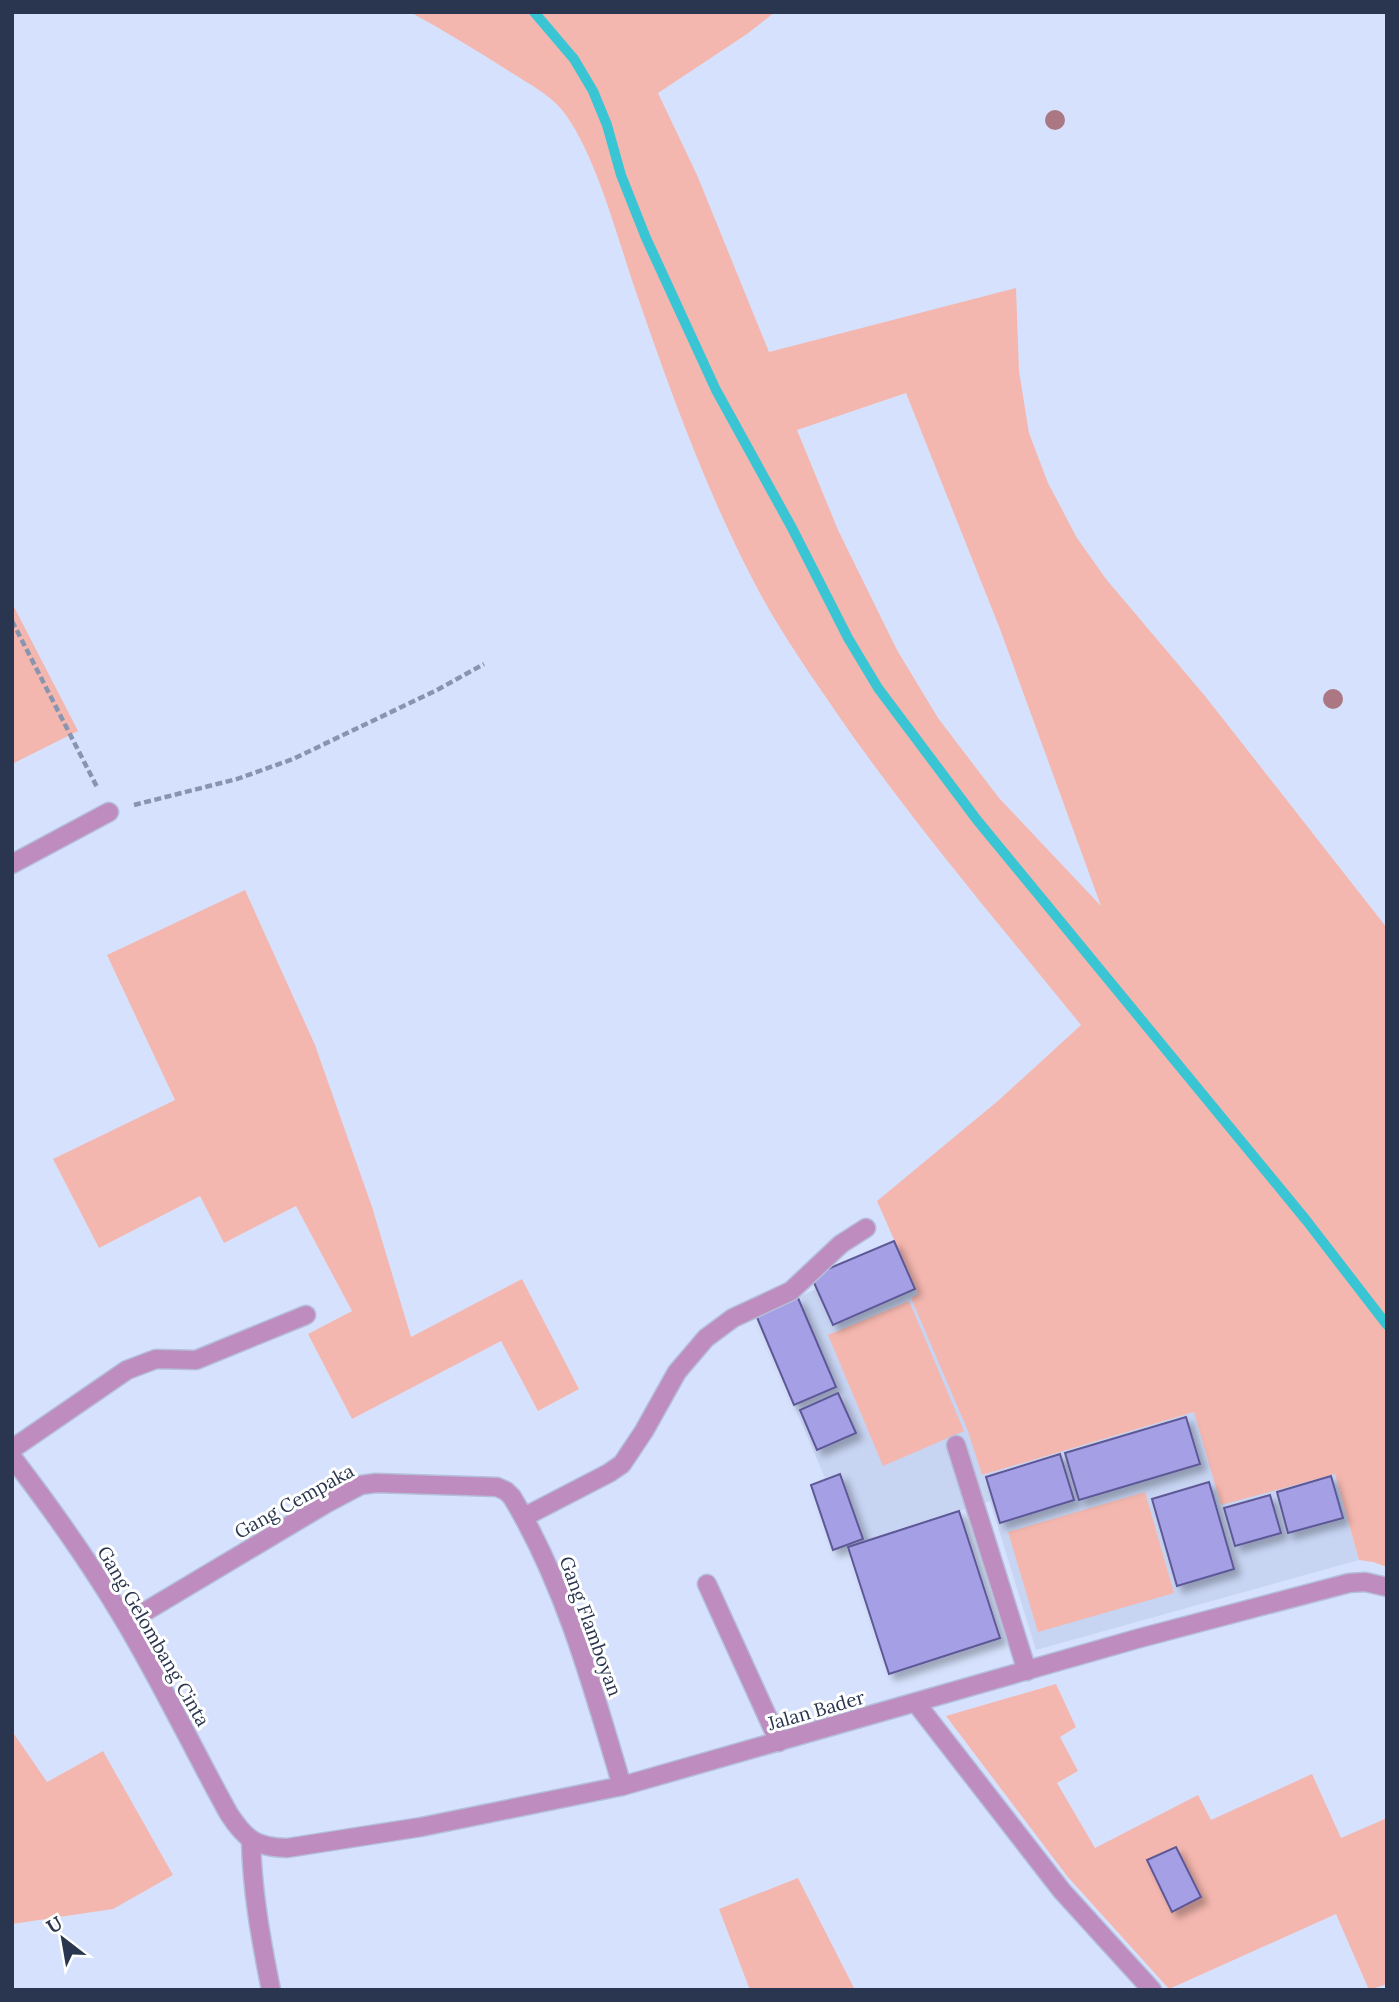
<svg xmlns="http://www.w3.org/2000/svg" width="1399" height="2002" font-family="Lora,serif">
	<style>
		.built { fill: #c7d4f2 }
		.green { fill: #f4b7af; fill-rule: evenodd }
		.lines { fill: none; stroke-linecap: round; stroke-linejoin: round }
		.stream { stroke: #3ac5d5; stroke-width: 10 }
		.building { fill: #a5a0e5; stroke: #5e5897; stroke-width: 2; filter: url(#shadow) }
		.lane-casing { stroke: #b4bfda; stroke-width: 21 }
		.street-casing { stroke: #b4bfda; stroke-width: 21 }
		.path { stroke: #8995af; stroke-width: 4.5; stroke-dasharray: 7 3.5; stroke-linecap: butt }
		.lane { stroke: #bf8cbf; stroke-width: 18 }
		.street { stroke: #bf8cbf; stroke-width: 18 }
		.tree { fill: #ab7782 }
		.labels { text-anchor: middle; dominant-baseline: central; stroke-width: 6; stroke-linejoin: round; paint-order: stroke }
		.street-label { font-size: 19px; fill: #2a354f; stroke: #fff }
	</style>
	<defs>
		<filter id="shadow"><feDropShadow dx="6" dy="6" stdDeviation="3.5" flood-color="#0004"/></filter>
	</defs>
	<rect width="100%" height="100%" fill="#d6e2fd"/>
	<!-- built -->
	<path class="built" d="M894 1240 918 1295 911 1298 969 1431 982 1475 1194 1412 1335 1474 1359 1560 1036 1650 990 1501 832 1552 810 1484 825 1478 756 1316 816 1289 811 1276Z"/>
	<!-- green -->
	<g class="green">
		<path d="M410 12H775L747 34 658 93 697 175 769 352 1016 288 1019 371 1029 433 1048 483 1077 538 1106 579 1205 696 1387 928V1567L1373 1562 1359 1560 1335 1474 1221 1505 1194 1412 982 1475 968 1431 911 1298 918 1294 877 1201 999 1100 1081 1025C998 923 913 823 838 715 808 671 776 626 752 578 705 488 668 385 635 289 617 237 595 151 562 110 549 94 529 84 512 73 479 52 445 31 410 12ZM906 393 1000 629 1101 906 999 798 938 718 897 650 838 530 797 430Z"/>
		<path d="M12 603 78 731 12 764Z"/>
		<path d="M245 890 315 1045 372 1207 411 1337 522 1279 579 1389 538 1411 501 1341 352 1419 308 1334 352 1311 296 1206 224 1243 200 1196 99 1248 53 1159 175 1100 107 955Z"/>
		<path d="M909 1301 964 1431 883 1466 828 1335Z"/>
		<path d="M1145 1492 1174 1593 1038 1632 1008 1532Z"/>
		<path d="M1056 1684 1076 1727 1060 1737 1078 1771 1057 1783 1095 1848 1198 1795 1211 1820 1312 1774 1341 1838 1387 1818V1984L1369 1990 1336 1914 1169 1989 1067 1876 946 1716Z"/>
		<path d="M12 1731 47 1782 103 1751 173 1875 113 1909 12 1924Z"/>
		<path d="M798 1878 855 1990H750L719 1909Z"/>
	</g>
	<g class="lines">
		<!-- stream -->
		<path class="stream" d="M534 12 574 59 593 91 607 125 621 175 646 238 716 390 792 528 848 638 878 688 977 820 1306 1220 1387 1325"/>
	</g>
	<!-- building -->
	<g class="building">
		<path d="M894 1241 915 1289 833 1325 811 1276Z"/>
		<path d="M798 1298 836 1387 794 1405 756 1315Z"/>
		<path d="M838 1393 856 1433 817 1450 800 1410Z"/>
		<path d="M1186 1417 1200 1464 1079 1500 1065 1453Z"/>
		<path d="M1060 1454 1074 1500 1000 1523 986 1477Z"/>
		<path d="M840 1474 863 1539 833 1550 811 1485Z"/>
		<path d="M1331 1476 1343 1518 1288 1533 1277 1492Z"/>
		<path d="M1209 1482 1234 1569 1177 1586 1152 1499Z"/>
		<path d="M1270 1495 1281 1533 1235 1546 1224 1508Z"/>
		<path d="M959 1511 1000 1638 889 1674 848 1547Z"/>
		<path d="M1176 1847 1201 1897 1172 1912 1147 1860Z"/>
	</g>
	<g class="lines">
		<defs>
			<g id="lane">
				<path d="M956 1445 1027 1671"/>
				<path d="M12 1449 127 1370 156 1359 196 1360 306 1315"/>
				<path d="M524 1517 609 1473 622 1464 644 1431 677 1372 706 1338 733 1318 791 1291 841 1244 866 1228"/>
				<path d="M707 1584 779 1742"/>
				<path d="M251 1840C252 1891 261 1940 271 1990"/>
			</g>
			<g id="street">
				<path d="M12 864 109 812"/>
				<path d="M12 1457C58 1517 101 1578 138 1644 170 1700 198 1758 229 1814 246 1840 256 1847 287 1848L421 1827 622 1786 1140 1638 1349 1583 1365 1582 1387 1587"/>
				<path d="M126 1623 327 1503 361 1485 376 1483 497 1487 506 1491 512 1497C565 1585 593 1688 622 1786"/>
				<path d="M916 1703 1062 1891 1152 1990"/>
			</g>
		</defs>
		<!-- lane casing -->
		<use href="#lane" class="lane-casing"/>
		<!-- street casing -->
		<use href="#street" class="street-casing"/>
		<!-- path -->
		<g class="path">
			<path d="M12 621 98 789"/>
			<path d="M134 805 237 779 293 759 437 690 484 664"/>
		</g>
		<!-- lane -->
		<use href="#lane" class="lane"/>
		<!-- street -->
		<use href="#street" class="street"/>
	</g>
	<!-- trees -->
	<g class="tree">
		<circle cx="1055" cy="120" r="10"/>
		<circle cx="1333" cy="699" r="10"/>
	</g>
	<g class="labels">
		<!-- street labels -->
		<g class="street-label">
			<text transform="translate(294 1501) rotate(-29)">Gang Cempaka</text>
			<text transform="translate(591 1626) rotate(70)">Gang Flamboyan</text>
			<text transform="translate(154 1636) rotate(60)">Gang Gelombang Cinta</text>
			<text transform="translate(816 1710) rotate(-16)">Jalan Bader</text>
		</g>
	</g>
	<!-- border -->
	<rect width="1399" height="2002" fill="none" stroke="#2a354f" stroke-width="28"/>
	<!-- north arrow -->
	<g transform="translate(63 1939) rotate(329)" stroke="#ffffff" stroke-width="5" paint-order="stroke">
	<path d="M0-5L12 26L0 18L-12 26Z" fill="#2a354f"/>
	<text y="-10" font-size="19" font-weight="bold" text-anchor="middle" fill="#2a354f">U</text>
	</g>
</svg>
